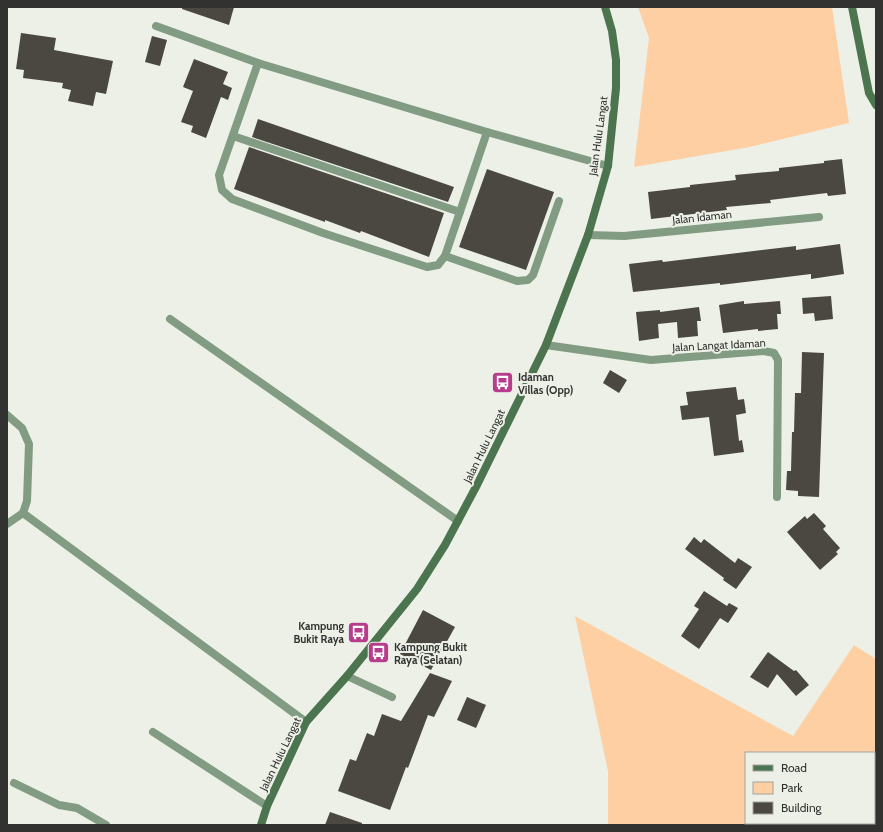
<svg xmlns="http://www.w3.org/2000/svg" width="883" height="832" font-family="Cabin,sans-serif">
	<style>
		.green { fill: #fecfa3; fill-rule: evenodd }
		.building { fill: #4b4841 }
		.lines { fill: none; stroke-linecap: round; stroke-linejoin: round }
		.street { stroke: #819c82; stroke-width: 8 }
		.secondary { stroke: #4c744f; stroke-width: 8 }
		.labels { text-anchor: middle; dominant-baseline: central; stroke-width: 4; stroke-linejoin: round; paint-order: stroke }
		.street-label { font-size: 11px; fill: #323330; stroke: #edf0e7 }
		.poi-label { font-size: 11px; font-weight: bold; fill: #323330; stroke: #edf0e7; text-anchor: start }
	</style>
	<rect width="100%" height="100%" fill="#edf0e7"/>
	<!-- green -->
	<g class="green">
		<path d="M638 7H832L849 123 750 147 634 167 649 38Z"/>
		<path d="M575 616 793 736 854 645 876 659V825H608V771ZM746 753H874V823H746Z"/>
	</g>
	<!-- building -->
	<g class="building">
		<path d="M182 7H234L229 25 182 9Z"/>
		<path d="M21 33 56 38 54 50 113 61 106 94 96 92 93 106 68 101 71 90 62 88 63 83 23 78 24 70 16 69Z"/>
		<path d="M152 36 167 40 160 66 145 62Z"/>
		<path d="M194 59 228 72 223 84 232 88 228 100 221 97 206 138 191 132 193 126 181 122 193 91 183 87Z"/>
		<path d="M258 119 454 187 448 202 252 137Z"/>
		<path d="M249 147 444 213 429 257 361 231 360 233 325 220V222L234 189Z"/>
		<path d="M842 159 846 194 828 196 827 193 770 200 771 203 726 207 727 210 651 219 648 192 690 187V185L736 180 735 175 779 171V168L824 163V161Z"/>
		<path d="M487 169 554 192 526 270 459 247Z"/>
		<path d="M840 244 844 274 811 279V274L720 285V283L633 292 629 264 662 260 663 262 796 246V250Z"/>
		<path d="M831 296 833 319 815 321 814 313 803 314 802 298Z"/>
		<path d="M744 301V304L780 301 781 314H777L778 329 758 331V329L723 333 719 305Z"/>
		<path d="M699 307 701 321H697L698 336 678 338 677 322 658 324 659 338 639 341 636 312 660 310V312Z"/>
		<path d="M802 352 824 353 819 497 798 496V491L786 490 787 471H791L792 432H794L795 393H801Z"/>
		<path d="M610 370 627 380 619 393 603 383Z"/>
		<path d="M736 387 738 400 744 399 746 413 736 415 739 441 742 440 744 452 714 456 709 417 682 420 680 406 688 405 686 392Z"/>
		<path d="M814 513 826 526 823 529 840 548 836 552 838 554 820 570 787 532 805 516 807 519Z"/>
		<path d="M694 537 701 543 704 539 735 563 738 558 752 567 736 589 723 580 724 578 685 549Z"/>
		<path d="M704 591 727 606 729 603 738 608 728 623 720 618 699 649 681 636 699 609 694 606Z"/>
		<path d="M423 610 455 627 431 670 400 654Z"/>
		<path d="M768 652 794 671 796 670 809 685 796 696 777 674 768 688 750 677Z"/>
		<path d="M430 673 452 681 434 717 428 715 408 768 406 767 390 810 338 791 350 759 356 761 367 733 374 736 382 714 401 721Z"/>
		<path d="M467 697 486 705 476 728 457 720Z"/>
		<path d="M330 812 362 823V825H325Z"/>
	</g>
	<g class="lines">
		<!-- street -->
		<g class="street">
			<path d="M156 26 258 63 487 132 608 166"/>
			<path d="M258 63 219 175 222 190 232 199 323 233 427 267 438 265 445 256 487 132"/>
			<path d="M233 136 460 212"/>
			<path d="M588 235 624 236 819 217"/>
			<path d="M445 256 517 281 528 280 533 275 559 201"/>
			<path d="M170 319 458 521"/>
			<path d="M546 345 651 360 764 351 774 353 778 360 777 497"/>
			<path d="M7 415 22 428 29 444 27 501 23 513"/>
			<path d="M23 513 306 722"/>
			<path d="M7 524 23 513"/>
			<path d="M347 676 392 697"/>
			<path d="M153 732 267 806"/>
			<path d="M14 783 59 805 77 808 106 825"/>
		</g>
		<!-- secondary -->
		<g class="secondary">
			<path d="M852 7 869 93 876 105"/>
			<path d="M261 825 267 806 306 722 347 676 417 589 445 545 477 485 546 345 588 235 608 166 616 88V60L612 31 605 7"/>
		</g>
	</g>
	<!-- icons -->
	<defs>
		<symbol id="bus-square" viewBox="-11 -11 22 22"><rect x="-9" y="-9" width="18" height="18" rx="4" fill="#b73c8e" stroke="#edf0e7"/><path d="M-5-6H5V4H4V6H2V4H-2V6H-4V4H-5ZM-3.5-4V0h7V-4ZM-3.5 1.2v1.5H-2V1.2ZM2 1.2v1.5H3.5V1.2Z" fill="#fff"/></symbol>
	</defs>
	<g fill-rule="evenodd">
		<use href="#bus-square" x="490" y="370" width="25" height="25"/>
		<use href="#bus-square" x="346" y="620" width="25" height="25"/>
		<use href="#bus-square" x="366" y="640" width="25" height="25"/>
	</g>
	<g class="labels">
		<!-- street labels -->
		<g class="street-label">
			<text transform="translate(598 136) rotate(-82)">Jalan Hulu Langat</text>
			<text transform="translate(702 217) rotate(-6)">Jalan Idaman</text>
			<text transform="translate(719 345) rotate(-3)">Jalan Langat Idaman</text>
			<text transform="translate(484 446) rotate(-64)">Jalan Hulu Langat</text>
			<text transform="translate(280 754) rotate(-64)">Jalan Hulu Langat</text>
		</g>
		<!-- poi labels -->
		<g class="poi-label">
			<text x="518" y="377">Idaman<tspan x="518" dy="13">Villas (Opp)</tspan></text>
			<text x="344" y="626" text-anchor="end">Kampung<tspan x="344" dy="13">Bukit Raya</tspan></text>
			<text x="394" y="647">Kampung Bukit<tspan x="394" dy="13">Raya (Selatan)</tspan></text>
		</g>
	</g>
	<!-- border -->
	<rect width="883" height="832" fill="none" stroke="#323330" stroke-width="16"/>
	<!-- legend -->
	<rect x="745" y="752" width="130" height="72" fill="#edf0e7" stroke="#a2a49e"/>
	<rect x="753" y="765" width="20" height="6" fill="#4c744f" stroke="#a2a49e"/>
	<text x="781" y="772" font-size="12" fill="#323330">Road</text>
	<rect x="753" y="782" width="20" height="12" fill="#fecfa3" stroke="#a2a49e"/>
	<text x="781" y="792" font-size="12" fill="#323330">Park</text>
	<rect x="753" y="802" width="20" height="12" fill="#4b4841" stroke="#a2a49e"/>
	<text x="781" y="812" font-size="12" fill="#323330">Building</text>
</svg>
